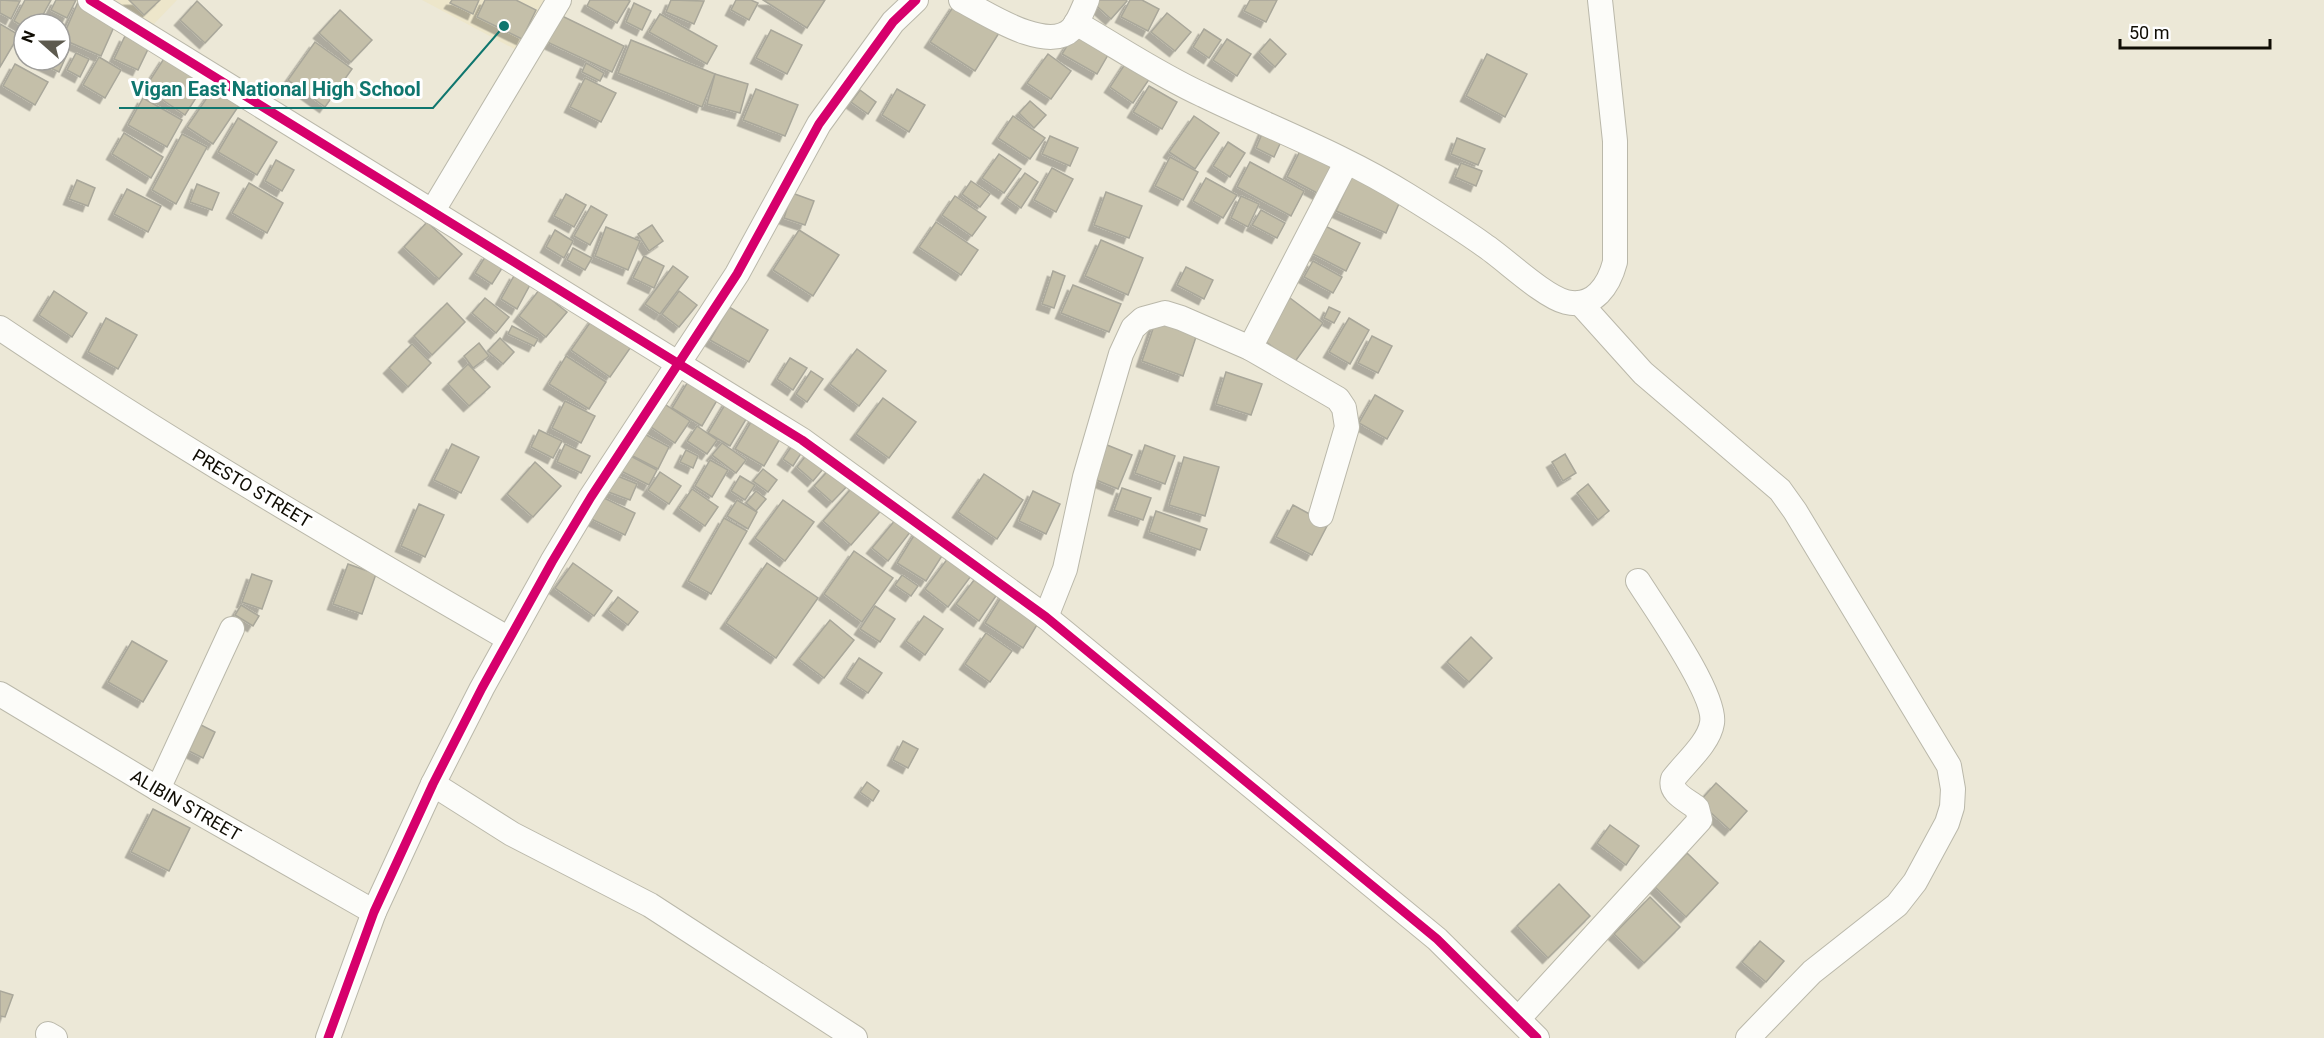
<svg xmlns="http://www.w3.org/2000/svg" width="2324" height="1038" font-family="Roboto,sans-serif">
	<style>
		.built { fill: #ede6ca }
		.building { fill: #c4bfa9; stroke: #a9a79a; stroke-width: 1.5; filter: url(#shadow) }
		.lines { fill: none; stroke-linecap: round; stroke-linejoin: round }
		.minor-casing { stroke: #bab8aa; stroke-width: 26 }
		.minor { stroke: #fcfcf9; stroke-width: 24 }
		.cycleway-casing { stroke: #fff; stroke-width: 13 }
		.cycleway { stroke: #d6006c; stroke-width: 9 }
		.labels { text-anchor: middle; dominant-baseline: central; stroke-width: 6; stroke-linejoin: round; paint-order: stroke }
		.street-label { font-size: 18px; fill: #100d04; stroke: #fff }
		.leader { fill: none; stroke: #0f766e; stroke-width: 2 }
		.callout-dot { fill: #0f766e; stroke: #fff; stroke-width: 2 }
		.callout-label { font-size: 20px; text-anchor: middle; font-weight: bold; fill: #0f766e; stroke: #fff; stroke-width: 6; stroke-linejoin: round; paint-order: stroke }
	</style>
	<defs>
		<filter id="shadow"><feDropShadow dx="-5.5" dy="5.5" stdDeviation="0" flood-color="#0004"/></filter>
	</defs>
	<rect width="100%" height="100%" fill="#ece8d7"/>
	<!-- built -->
	<g class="built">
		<path d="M110 0H177L150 28Z"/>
		<path d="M422 0H551L522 53Z"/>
	</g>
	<!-- building -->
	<g class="building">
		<path d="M0 0 20 1 11 19 0 13Z"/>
		<path d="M25 0H51L38 24H24V27L14 21Z"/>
		<path d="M56 0H76L67 18 51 10Z"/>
		<path d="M129 0H160L144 15Z"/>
		<path d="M452 0H479L473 14 450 3Z"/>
		<path d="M485 0H516L536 10 522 39 477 17Z"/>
		<path d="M590 0H628L630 1 617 23 587 6Z"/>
		<path d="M671 0 704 1 694 24 666 12Z"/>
		<path d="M736 0H751L758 3 749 20 731 10Z"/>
		<path d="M763 0H825L807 28Z"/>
		<path d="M1090 0H1126L1127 1 1111 19Z"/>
		<path d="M1130 0H1142L1159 9 1148 31 1121 17Z"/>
		<path d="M1250 0H1277L1266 22 1244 11Z"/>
		<path d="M197 1 222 25 205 43 180 20Z"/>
		<path d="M78 2 117 20 101 56 62 39Z"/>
		<path d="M634 3 651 11 642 30 626 22Z"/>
		<path d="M955 4 999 33 975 71 930 42Z"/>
		<path d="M340 10 372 40 351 62 319 33Z"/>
		<path d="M1167 13 1191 32 1175 51 1151 32Z"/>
		<path d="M660 14 717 46 707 64 649 32Z"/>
		<path d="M560 15 624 46 612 72 547 42Z"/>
		<path d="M0 24 19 35 0 67Z"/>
		<path d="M1078 28 1112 48 1097 74 1062 54Z"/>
		<path d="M1204 29 1221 40 1209 58 1193 47Z"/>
		<path d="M771 30 802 45 787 74 756 58Z"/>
		<path d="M125 36 149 47 138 70 114 59Z"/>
		<path d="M1227 39 1251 54 1237 76 1213 60Z"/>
		<path d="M1270 39 1286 54 1275 67 1259 52Z"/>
		<path d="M631 40 715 74 702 107 618 73Z"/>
		<path d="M315 42 352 69 325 107 288 80Z"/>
		<path d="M60 48 68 52 59 72 34 60H60Z"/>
		<path d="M76 53 89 59 80 77 67 70Z"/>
		<path d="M1048 54 1071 71 1051 99 1027 83Z"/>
		<path d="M1487 54 1527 74 1505 117 1466 96Z"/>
		<path d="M99 57 121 70 105 98 83 85Z"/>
		<path d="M165 57 205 84 185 115 145 88Z"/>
		<path d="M1127 61 1150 78 1133 103 1110 87Z"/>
		<path d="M586 63 604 73 600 81 582 72Z"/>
		<path d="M15 64 48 82 35 105 3 86Z"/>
		<path d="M715 74 748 84 740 113 707 104Z"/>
		<path d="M585 78 616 93 601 122 570 107Z"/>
		<path d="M215 86 240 104 213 144 187 127Z"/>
		<path d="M1149 86 1177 102 1162 129 1133 112Z"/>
		<path d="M756 89 798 105 785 136 743 120Z"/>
		<path d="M897 89 925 105 909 132 882 115Z"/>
		<path d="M860 90 876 102 868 114 851 102Z"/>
		<path d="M143 98 182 120 167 147 128 125Z"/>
		<path d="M1030 101 1046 115 1034 128 1019 113Z"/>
		<path d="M1013 116 1045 138 1030 159 998 138Z"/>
		<path d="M1194 116 1219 133 1195 169 1169 152Z"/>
		<path d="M238 118 277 142 257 175 218 152Z"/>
		<path d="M1265 127 1284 135 1274 157 1256 148Z"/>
		<path d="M124 133 163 157 151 178 112 154Z"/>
		<path d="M182 134 207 147 176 204 152 190Z"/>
		<path d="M1050 136 1078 148 1070 166 1042 154Z"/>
		<path d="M1457 138 1485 149 1478 165 1451 154Z"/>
		<path d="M1228 142 1245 153 1230 177 1213 166Z"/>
		<path d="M1301 149 1334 165 1319 194 1287 177Z"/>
		<path d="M999 154 1021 169 1004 193 982 178Z"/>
		<path d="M1170 157 1198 172 1183 200 1155 186Z"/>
		<path d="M276 160 294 170 282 191 265 181Z"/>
		<path d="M1250 162 1304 191 1291 216 1237 187Z"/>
		<path d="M1461 163 1482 171 1476 186 1455 177Z"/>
		<path d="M1052 168 1073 179 1056 212 1034 200Z"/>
		<path d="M1025 173 1038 182 1021 208 1007 198Z"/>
		<path d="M1352 175 1402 197 1386 233 1336 211Z"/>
		<path d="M1206 178 1237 195 1223 218 1193 201Z"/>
		<path d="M77 180 95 188 88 206 69 199Z"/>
		<path d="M971 181 990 194 980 207 962 194Z"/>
		<path d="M249 183 283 203 267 233 232 213Z"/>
		<path d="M197 184 219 193 212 210 190 202Z"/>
		<path d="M127 189 161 206 148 232 114 214Z"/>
		<path d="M1106 192 1142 206 1129 238 1094 225Z"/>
		<path d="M792 193 814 201 805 225 784 218Z"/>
		<path d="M566 194 586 205 574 227 554 216Z"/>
		<path d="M955 196 986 217 972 236 942 215Z"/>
		<path d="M1241 196 1259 204 1248 227 1231 218Z"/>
		<path d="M591 206 607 215 590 245 574 236Z"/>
		<path d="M1261 210 1285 223 1277 238 1252 225Z"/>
		<path d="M427 222 462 254 439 279 404 247Z"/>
		<path d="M936 222 978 250 961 275 919 247Z"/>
		<path d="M652 225 663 241 649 251 638 234Z"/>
		<path d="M1323 225 1360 243 1346 271 1309 252Z"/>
		<path d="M606 227 640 241 628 270 595 256Z"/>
		<path d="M555 230 573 241 564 258 546 247Z"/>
		<path d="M799 230 839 255 813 296 773 270Z"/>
		<path d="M1101 240 1143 258 1128 295 1085 276Z"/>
		<path d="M573 248 592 258 585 270 567 260Z"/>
		<path d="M487 254 504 265 492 284 475 273Z"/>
		<path d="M644 256 664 266 654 288 633 278Z"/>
		<path d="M1313 261 1342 277 1333 293 1304 277Z"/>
		<path d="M673 266 688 277 660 314 645 304Z"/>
		<path d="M1186 267 1213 280 1204 299 1177 285Z"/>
		<path d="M1053 271 1065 276 1054 308 1042 304Z"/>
		<path d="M515 274 531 283 517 309 501 299Z"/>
		<path d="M1073 285 1121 304 1109 332 1061 313Z"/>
		<path d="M539 290 567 312 546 337 519 316Z"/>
		<path d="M54 291 87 313 72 337 39 315Z"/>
		<path d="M679 291 697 305 679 327 662 314Z"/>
		<path d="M485 298 509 317 496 333 472 313Z"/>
		<path d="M1290 298 1323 323 1294 363 1261 338Z"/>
		<path d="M447 303 465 322 432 355 414 336Z"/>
		<path d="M729 307 768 330 749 362 710 340Z"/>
		<path d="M1329 307 1340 312 1334 323 1324 318Z"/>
		<path d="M594 317 633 344 610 377 571 350Z"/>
		<path d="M106 318 137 335 118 369 88 352Z"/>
		<path d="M1349 318 1369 330 1350 364 1329 352Z"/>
		<path d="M1156 320 1197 334 1183 376 1142 361Z"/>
		<path d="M512 326 538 339 534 346 508 334Z"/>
		<path d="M1372 336 1392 346 1378 373 1358 363Z"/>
		<path d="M500 338 514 352 503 364 488 351Z"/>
		<path d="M479 343 489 356 473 368 464 356Z"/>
		<path d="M412 344 431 363 408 387 389 368Z"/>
		<path d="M857 349 886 371 859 406 830 384Z"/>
		<path d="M566 356 606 382 589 409 549 384Z"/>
		<path d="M790 358 807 368 793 390 777 379Z"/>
		<path d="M468 364 490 387 469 406 448 384Z"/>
		<path d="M811 371 823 379 807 402 796 394Z"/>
		<path d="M1226 372 1262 384 1251 415 1216 404Z"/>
		<path d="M689 380 719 397 702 426 672 408Z"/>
		<path d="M1375 395 1403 411 1387 439 1359 423Z"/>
		<path d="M729 398 751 411 730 446 708 433Z"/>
		<path d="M883 398 916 422 889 458 856 434Z"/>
		<path d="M565 401 595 416 581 443 552 428Z"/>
		<path d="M660 401 690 421 675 443 645 423Z"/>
		<path d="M755 415 784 432 764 466 735 449Z"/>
		<path d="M697 426 717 440 707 454 687 441Z"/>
		<path d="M539 430 562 441 553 458 531 447Z"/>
		<path d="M639 431 669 447 658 469 627 453Z"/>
		<path d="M797 438 807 444 793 466 783 459Z"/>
		<path d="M722 443 746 460 736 473 712 455Z"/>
		<path d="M1102 443 1132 455 1118 489 1089 477Z"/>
		<path d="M452 444 479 457 461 493 434 480Z"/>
		<path d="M565 444 590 456 581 473 557 462Z"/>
		<path d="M1145 445 1175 456 1165 484 1135 473Z"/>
		<path d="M811 449 828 463 813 481 797 467Z"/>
		<path d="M686 450 698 456 693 468 680 462Z"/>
		<path d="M625 453 657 470 649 485 617 469Z"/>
		<path d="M1565 454 1576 473 1563 481 1552 462Z"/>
		<path d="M1184 457 1219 467 1205 516 1169 505Z"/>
		<path d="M710 460 728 470 712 497 695 486Z"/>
		<path d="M535 462 561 486 533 517 507 494Z"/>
		<path d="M834 464 852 481 832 502 814 486Z"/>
		<path d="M763 469 777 480 768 492 753 481Z"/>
		<path d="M660 472 681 486 669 504 648 490Z"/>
		<path d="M610 473 637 484 630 500 603 490Z"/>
		<path d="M984 474 1023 500 997 539 958 512Z"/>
		<path d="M740 476 755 485 745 500 731 491Z"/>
		<path d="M856 483 884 507 851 545 823 521Z"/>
		<path d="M1588 484 1609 511 1598 520 1577 493Z"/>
		<path d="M1122 488 1151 498 1143 520 1114 510Z"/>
		<path d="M692 489 718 507 705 526 679 508Z"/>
		<path d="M756 491 766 499 756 511 746 503Z"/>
		<path d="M1033 491 1060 504 1046 534 1019 521Z"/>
		<path d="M600 496 635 513 625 535 589 518Z"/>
		<path d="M737 500 757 512 748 529 727 516Z"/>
		<path d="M783 500 814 522 785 561 755 538Z"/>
		<path d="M419 504 444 515 425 557 401 546Z"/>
		<path d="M1293 505 1328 524 1312 555 1276 537Z"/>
		<path d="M1156 511 1207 529 1200 550 1149 532Z"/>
		<path d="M724 518 747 531 711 594 688 581Z"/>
		<path d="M896 519 911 531 888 561 872 548Z"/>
		<path d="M918 529 947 548 926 581 897 563Z"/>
		<path d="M854 551 893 578 862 622 824 594Z"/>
		<path d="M948 558 971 576 948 607 925 589Z"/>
		<path d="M573 563 612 591 594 616 555 588Z"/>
		<path d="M767 563 818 598 776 658 726 623Z"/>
		<path d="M348 564 376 574 362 614 333 604Z"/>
		<path d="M252 574 272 581 262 609 242 602Z"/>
		<path d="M902 575 918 586 911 596 895 585Z"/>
		<path d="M974 580 996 596 979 621 956 604Z"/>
		<path d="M1005 591 1043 615 1023 648 985 623Z"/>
		<path d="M618 597 638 612 628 625 608 610Z"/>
		<path d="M241 605 259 616 253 626 235 615Z"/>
		<path d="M875 606 895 619 880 642 860 629Z"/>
		<path d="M924 616 943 629 925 655 906 641Z"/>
		<path d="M830 620 854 640 824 678 799 659Z"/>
		<path d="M986 633 1012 651 990 682 965 664Z"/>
		<path d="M1471 637 1492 658 1469 682 1447 662Z"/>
		<path d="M132 641 167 661 143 702 108 682Z"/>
		<path d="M859 658 882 673 868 693 846 678Z"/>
		<path d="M201 725 215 732 203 758 189 751Z"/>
		<path d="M903 741 918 749 908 768 893 760Z"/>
		<path d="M867 782 879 791 873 801 860 792Z"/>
		<path d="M1716 783 1747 811 1730 830 1699 802Z"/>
		<path d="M153 809 190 828 169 871 131 852Z"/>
		<path d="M1610 825 1639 846 1626 865 1597 843Z"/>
		<path d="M1687 853 1718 883 1686 917 1655 887Z"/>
		<path d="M1559 884 1590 916 1548 958 1517 926Z"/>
		<path d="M1650 897 1680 927 1644 963 1614 934Z"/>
		<path d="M1760 941 1784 961 1766 982 1742 962Z"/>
		<path d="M0 991 13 995 5 1017 0 1016Z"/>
	</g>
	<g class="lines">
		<defs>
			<g id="minor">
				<path d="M90 0 802 440 1046 617 1437 939 1537 1038"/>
				<path d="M961 0C986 13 1047 54 1072 29 1079 21 1083 9 1087 0"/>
				<path d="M1076 23C1118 47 1159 75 1203 95 1271 128 1343 155 1407 195 1433 211 1459 227 1484 245 1505 259 1543 296 1566 302 1594 309 1609 285 1615 262V141L1600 0"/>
				<path d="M432 212 559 0"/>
				<path d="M1580 303 1643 373 1780 490 1795 511 1949 766 1953 789 1952 807 1947 823 1915 882 1897 905 1812 972 1748 1038"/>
				<path d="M0 328C165 439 337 540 509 639"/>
				<path d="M1250 348 1346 163"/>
				<path d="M1046 617 1065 569 1085 477 1121 354 1133 328 1143 319 1165 313 1181 318 1250 348 1338 399 1344 408 1347 427 1321 515"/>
				<path d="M0 694 158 789 374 912"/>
				<path d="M433 784 512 834 650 905 855 1038"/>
				<path d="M158 789 232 629"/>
				<path d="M1519 1018 1700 820 1697 808C1687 800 1669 793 1673 779 1685 763 1709 743 1712 723 1717 695 1655 608 1638 581"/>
				<path d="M48 1034 55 1038"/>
				<path d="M328 1038 374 912 433 784 482 688 552 562 591 497 737 274 819 124 893 22 916 0"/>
			</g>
		</defs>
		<!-- minor casing -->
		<use href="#minor" class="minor-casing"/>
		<!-- minor -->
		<use href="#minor" class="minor"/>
		<defs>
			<g id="cycleway">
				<path d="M90 0 802 440 1046 617 1437 939 1537 1038"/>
				<path d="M328 1038 374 912 433 784 482 688 552 562 591 497 737 274 819 124 893 22 916 0"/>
			</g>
		</defs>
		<!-- cycleway casing -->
		<use href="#cycleway" class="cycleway-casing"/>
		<!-- cycleway -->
		<use href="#cycleway" class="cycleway"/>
	</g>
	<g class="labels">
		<!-- street labels -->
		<g class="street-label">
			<text transform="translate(252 488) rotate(31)">PRESTO STREET</text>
			<text transform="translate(186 805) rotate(30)">ALIBIN STREET</text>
		</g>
	</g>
	<!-- callouts -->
	<path class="leader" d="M504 26L433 108H119"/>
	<circle class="callout-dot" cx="504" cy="26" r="6"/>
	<g class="callout-label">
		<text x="276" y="96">Vigan East National High School</text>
	</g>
	<!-- north arrow -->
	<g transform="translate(42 42) rotate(291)"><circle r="28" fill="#ffffff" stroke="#9f9e9b" stroke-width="1.5"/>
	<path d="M0-4.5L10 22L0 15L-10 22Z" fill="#5d5a4e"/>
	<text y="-9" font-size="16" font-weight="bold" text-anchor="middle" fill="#100d04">N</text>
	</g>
	<!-- scale -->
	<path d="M2120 39v9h150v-9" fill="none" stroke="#100d04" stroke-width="3"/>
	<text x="2129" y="39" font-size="18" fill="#100d04" stroke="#ffffff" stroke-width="4.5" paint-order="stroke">50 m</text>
</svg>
